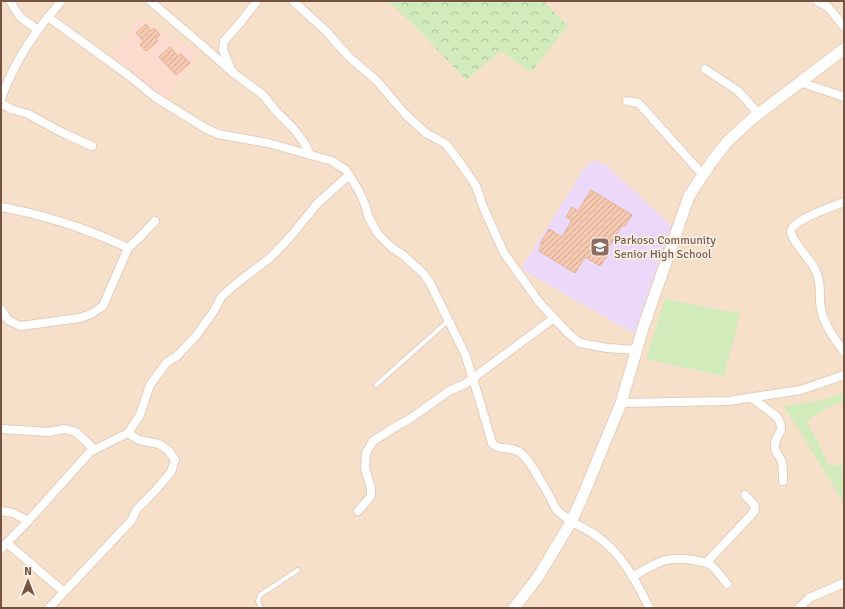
<svg xmlns="http://www.w3.org/2000/svg" width="845" height="609" font-family="Signika,sans-serif">
	<style>
		.residential { fill: #f7e0ca }
		.commercial { fill: #ffdbcf }
		.education { fill: #ecd9fa }
		.grass { fill: #d1ecba }
		.forest { fill: url(#forest-crowns) }
		.building { fill: url(#building-hatch); stroke: #eaae90 }
		.lines { fill: none; stroke-linecap: round; stroke-linejoin: round }
		.lane-casing { stroke: #e4ccbb; stroke-width: 6 }
		.street-casing { stroke: #e4ccbb; stroke-width: 10 }
		.secondary-casing { stroke: #eacdb7; stroke-width: 13 }
		.lane { stroke: #fff; stroke-width: 4 }
		.street { stroke: #fff; stroke-width: 8 }
		.secondary { stroke: #fff; stroke-width: 11 }
		.labels { text-anchor: middle; dominant-baseline: central; stroke-width: 3; stroke-linejoin: round; paint-order: stroke }
		.education-label { font-size: 12px; fill: #785e54; stroke: #fff3e4; text-anchor: start }
	</style>
	<defs>
		<pattern id="forest-crowns" width="20" height="18" patternUnits="userSpaceOnUse"><rect width="20" height="18" fill="#d1ecba"/><path d="M2 6a3 3 0 1 1 6 0M12 15a3 3 0 1 1 6 0" fill="none" stroke="#aec299"/></pattern>
		<pattern id="building-hatch" width="6" height="6" patternUnits="userSpaceOnUse"><rect width="6" height="6" fill="#f6c9b1"/><path d="M-1 1l2-2M0 6l6-6M5 7l2-2" fill="none" stroke="#cca692"/></pattern>
	</defs>
	<rect width="100%" height="100%" fill="#feefdc"/>
	<!-- residential -->
	<rect class="residential" x="1" y="1" width="843" height="607"/>
	<!-- commercial -->
	<path class="commercial" d="M140 19 197 54 167 99 148 88 138 75 112 56Z"/>
	<!-- education -->
	<path class="education" d="M593 161 603 163 672 226 635 334 521 269 585 167Z"/>
	<!-- grass -->
	<g class="grass">
		<path d="M665 299 740 314 724 376 646 359Z"/>
		<path d="M844 393V401L827 408 807 421 829 465H844V503L784 406 823 400Z"/>
	</g>
	<!-- forest -->
	<path class="forest" d="M387 1H547L545 3 568 26 531 72 501 51 466 80 416 27Z"/>
	<!-- building -->
	<g class="building">
		<path d="M146 24 151 31 154 28 160 35 156 39 158 41 146 51 140 45 144 42 136 33Z"/>
		<path d="M170 47 178 56 181 54 190 63 176 75 159 57Z"/>
		<path d="M591 190 632 215 624 227 622 225 605 254 607 256 600 266 585 257 575 273 539 251 542 245 540 244 549 229 562 237 572 220 566 217 572 207 578 211Z"/>
	</g>
	<g class="lines">
		<defs>
			<g id="lane">
				<path d="M376 385 448 321"/>
				<path d="M261 608 258 601 260 595 298 570"/>
			</g>
			<g id="street">
				<path d="M10 1 20 17 38 30"/>
				<path d="M150 1 203 46 230 70"/>
				<path d="M257 1 240 23 224 41 223 50 232 72 263 95 276 111 294 129 305 144 310 155"/>
				<path d="M293 1 326 31 348 56 377 81 406 115 426 133 446 144 461 164 476 186 484 209 504 253 539 302 568 333 580 343 607 348 636 350"/>
				<path d="M817 1 828 7 844 27"/>
				<path d="M48 17 128 75 155 97 205 128 218 134 268 143 332 161 346 170 359 191 366 207 368 216 378 234 391 247 403 255 423 273 430 283 465 354 478 395 492 443C500 453 512 443 524 456 535 468 542 484 550 497 552 502 554 507 557 510 569 523 585 527 598 537 622 554 637 582 649 608"/>
				<path d="M705 69 738 91 759 114"/>
				<path d="M800 82 844 97"/>
				<path d="M1 98C10 74 23 50 38 30 45 20 54 11 61 1"/>
				<path d="M627 101 638 103 643 108 703 175"/>
				<path d="M1 103 11 109 28 114 61 132 92 146"/>
				<path d="M844 202C834 206 792 220 791 231 790 238 809 259 814 267 823 285 818 292 821 309 824 325 835 339 844 352"/>
				<path d="M1 207C45 215 88 229 128 248"/>
				<path d="M1 309 8 320 20 326 80 318 91 314 103 306 128 248 140 237 155 221"/>
				<path d="M752 398 776 416C788 432 775 433 775 445 774 452 780 456 782 462 783 469 783 475 783 481"/>
				<path d="M621 403 728 401 801 390 844 375"/>
				<path d="M1 429 48 432 65 429 72 431 76 432 94 449"/>
				<path d="M1 511 13 513 28 521"/>
				<path d="M358 511 371 496V488L365 468 366 453 373 441 397 426 411 418 449 391 465 384 554 318"/>
				<path d="M7 543 64 592"/>
				<path d="M1 549 28 521 90 452 128 433"/>
				<path d="M706 563 754 512 755 506 745 495"/>
				<path d="M632 577C655 564 665 555 693 560 699 561 706 562 711 565 717 570 722 578 727 584"/>
				<path d="M49 608 131 521 137 509 154 492 171 472 175 460 169 451 159 444 139 440 128 433 140 415 150 385 167 362 176 357 196 336 214 311 221 297 237 283 271 257 290 237 317 204 349 175"/>
				<path d="M799 608 809 598 844 583"/>
			</g>
			<path id="secondary" d="M514 608 538 577 571 522 582 498 621 403 643 328 689 196 713 160 727 142 753 118 844 49"/>
		</defs>
		<!-- lane casing -->
		<use href="#lane" class="lane-casing"/>
		<!-- street casing -->
		<use href="#street" class="street-casing"/>
		<!-- secondary casing -->
		<use href="#secondary" class="secondary-casing"/>
		<!-- lane -->
		<use href="#lane" class="lane"/>
		<!-- street -->
		<use href="#street" class="street"/>
		<!-- secondary -->
		<use href="#secondary" class="secondary"/>
	</g>
	<!-- icons -->
	<defs>
		<symbol id="school-square" viewBox="-11 -11 22 22"><rect x="-9" y="-9" width="18" height="18" rx="4" fill="#8d6e63" stroke="#fff3e4"/><path d="M0-5L7-2L0 1L-7-2ZM-4 1L0 2.5L4 1V4Q0 6-4 4Z" fill="#fff"/></symbol>
	</defs>
	<g fill-rule="evenodd">
		<use href="#school-square" x="589" y="236" width="22" height="22"/>
	</g>
	<g class="labels">
		<!-- education labels -->
		<g class="education-label">
			<text x="614" y="240">Parkoso Community<tspan x="614" dy="14">Senior High School</tspan></text>
		</g>
	</g>
	<!-- border -->
	<rect width="845" height="609" fill="none" stroke="#755343" stroke-width="4"/>
	<!-- north arrow -->
	<g transform="translate(28 581)" stroke="#fff3e4" stroke-width="3" paint-order="stroke">
	<path d="M0-3L7 15L0 10L-7 15Z" fill="#755343"/>
	<text y="-6" font-size="11" font-weight="bold" text-anchor="middle" fill="#755343">N</text>
	</g>
</svg>
